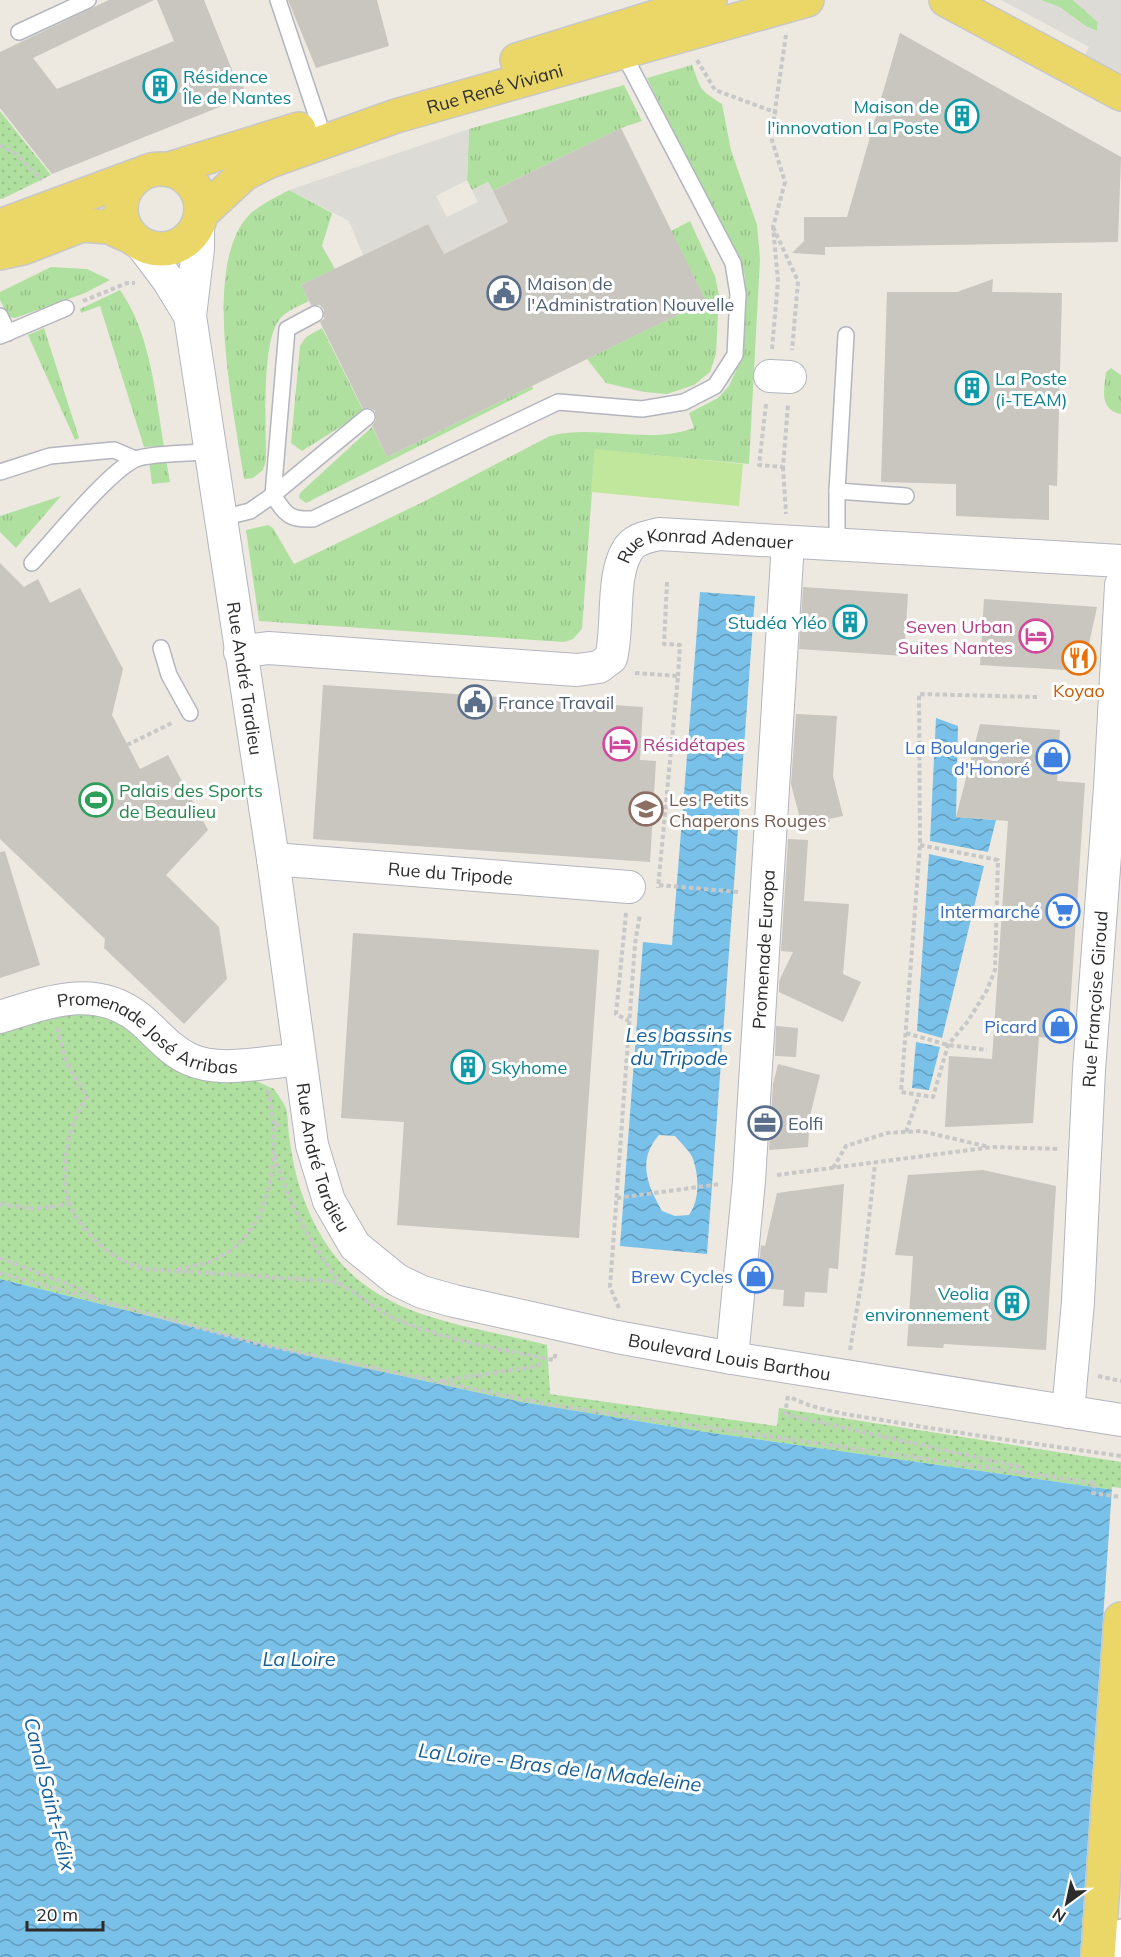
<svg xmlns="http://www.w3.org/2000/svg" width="1121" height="1957" font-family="Mulish,sans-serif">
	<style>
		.grass { fill: url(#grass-tufts) }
		.park { fill: url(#park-dots) }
		.pitch { fill: #c1e79c }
		.plaza { fill: #dddbd6 }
		.water { fill: url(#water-waves); fill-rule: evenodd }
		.pier { fill: #ede9e0 }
		.building { fill: #c9c5bf }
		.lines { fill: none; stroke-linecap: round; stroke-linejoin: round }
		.lane-casing { stroke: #b3b5bf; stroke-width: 18 }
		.street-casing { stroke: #b3b5bf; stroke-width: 34 }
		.primary-casing { stroke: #c8c8c8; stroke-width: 36 }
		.path { stroke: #c8c8c8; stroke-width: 4; stroke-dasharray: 4.5 3; stroke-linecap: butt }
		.lane { stroke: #fff; stroke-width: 15 }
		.street { stroke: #fff; stroke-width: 32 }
		.primary { stroke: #ead768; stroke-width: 33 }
		.labels { text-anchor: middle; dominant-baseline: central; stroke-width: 6; stroke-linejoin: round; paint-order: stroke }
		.culture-label { font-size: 18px; fill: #0d838f; stroke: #fff; text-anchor: start }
		.street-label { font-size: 18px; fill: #2c2c2c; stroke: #fff }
		.service-label { font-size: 18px; fill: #4e5e75; stroke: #fff; text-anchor: start }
		.hotel-label { font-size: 18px; fill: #b23c85; stroke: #fff; text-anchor: end }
		.food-label { font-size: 18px; fill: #c56008; stroke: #fff }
		.shop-label { font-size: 18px; fill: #366cbe; stroke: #fff; text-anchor: end }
		.leisure-label { font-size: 18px; fill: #27864d; stroke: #fff; text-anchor: start }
		.education-label { font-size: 18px; fill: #785e54; stroke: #fff; text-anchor: start }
		.water-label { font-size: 20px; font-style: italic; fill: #155f98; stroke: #fff }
	</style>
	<defs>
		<pattern id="grass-tufts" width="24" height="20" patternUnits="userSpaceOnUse" patternTransform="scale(1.5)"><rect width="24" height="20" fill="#b0e0a0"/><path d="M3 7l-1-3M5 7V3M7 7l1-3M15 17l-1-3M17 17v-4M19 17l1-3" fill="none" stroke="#98c08a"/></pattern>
		<pattern id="park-dots" width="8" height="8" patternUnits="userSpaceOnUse" patternTransform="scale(1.5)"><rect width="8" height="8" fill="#b0e0a0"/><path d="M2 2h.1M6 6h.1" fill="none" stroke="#98c08a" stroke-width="1.8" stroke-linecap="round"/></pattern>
		<pattern id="water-waves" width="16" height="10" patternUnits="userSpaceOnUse" patternTransform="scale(1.5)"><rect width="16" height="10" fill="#79c1e9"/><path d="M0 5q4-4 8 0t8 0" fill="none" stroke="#639dbd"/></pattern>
	</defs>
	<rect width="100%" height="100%" fill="#ede9e0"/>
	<!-- grass -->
	<g class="grass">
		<path d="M1040 0H1073L1098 22 1097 31 1087 27 1059 7Z"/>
		<path d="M692 65C702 90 697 88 722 104L731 150 757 225 760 259 749 464 595 450 582 629 573 639 564 642 259 621 246 530 268 525 273 528 294 564 425 501 550 436C597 424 648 445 694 428L689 413 718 398 729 386 736 371 745 276 647 78Z"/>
		<path d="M624 85 642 121 621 128 493 191 488 182 472 190 467 180 469 129Z"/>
		<path d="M289 190 332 213 322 246 335 269 301 285 309 301C297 307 282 312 276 325 262 353 266 427 266 460L263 470 253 478 244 479C235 414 200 264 250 214 261 204 277 197 289 190Z"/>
		<path d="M690 221 715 276 719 295 716 354 710 372 694 385 667 394 644 392 606 383 587 359 706 301 671 231Z"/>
		<path d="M51 267 87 269 110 280 85 293 15 318 9 317 0 300V292Z"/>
		<path d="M120 290C151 334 155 394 164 446L144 447 100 306 81 313 80 309Z"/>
		<path d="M44 328 79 438 75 440 28 335Z"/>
		<path d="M322 328 364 412 302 451 291 443 300 346 306 337Z"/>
		<path d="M1111 368 1121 375V414C1099 409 1104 391 1106 372Z"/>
		<path d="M532 386 533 389 306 503 299 498 300 493 372 427 387 457Z"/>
		<path d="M166 460 170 482 152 484 149 462Z"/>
		<path d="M61 496 16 548 0 532V516Z"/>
	</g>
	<!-- park -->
	<g class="park">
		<path d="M0 111 51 175 2 199H0Z"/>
		<path d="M92 1007 274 1089C278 1095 283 1102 286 1108 288 1116 288 1127 289 1136 292 1156 295 1174 302 1194 345 1316 437 1318 547 1345L550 1394 777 1426 779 1408 1121 1462V1491L699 1431 522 1402 306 1355 0 1279V1030Z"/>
	</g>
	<!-- pitch -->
	<path class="pitch" d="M595 449 743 464 739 506 591 492Z"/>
	<!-- plaza -->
	<g class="plaza">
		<path d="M1001 0H1040L1059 7 1087 27 1097 31 1098 22 1073 0H1121V73L1085 55 1089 47Z"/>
		<path d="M469 129 467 180 436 196 447 217 478 202 472 190 488 182 508 222 444 254 428 224 363 255 349 221 289 190Z"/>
	</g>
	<!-- water -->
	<g class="water">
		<path d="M700 592 755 596 707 1254 620 1246 643 942 672 945ZM659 1135 675 1136C681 1143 690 1151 693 1159 699 1176 700 1200 689 1215L675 1216 662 1211C647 1185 637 1160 659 1135Z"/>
		<path d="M936 718 958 726 956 817 996 820 988 852 930 841Z"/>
		<path d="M929 854 984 866 942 1038 917 1031Z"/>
		<path d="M916 1042 940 1047 929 1090 912 1088Z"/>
		<path d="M0 1279 306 1355 522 1402 699 1431 1121 1491V1957H0Z"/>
	</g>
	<!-- pier -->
	<path class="pier" d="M1112 1487 1121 1488V1957H1080Z"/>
	<!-- building -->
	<g class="building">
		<path d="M109 0H154L33 58 57 89 174 41 157 0H204L234 75 238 73 247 96 52 174 0 108V52Z"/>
		<path d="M288 0H377L389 46 316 68Z"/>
		<path d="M900 33 1121 157 1118 242 825 247V255L792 253 804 241V217H847Z"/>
		<path d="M621 128 706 301 387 457 372 426 376 420 375 411 370 408 363 409 320 322 324 319V310L320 305H311L301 285 428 224 444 254 508 222 493 191Z"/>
		<path d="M993 279 992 292 1062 293 1057 486 1049 485V520L956 516V484L881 482 887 292H957Z"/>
		<path d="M0 563 24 587 38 579 50 603 80 588 123 669 112 715 140 769 168 755 208 830 166 875 219 927 227 979 184 1024 104 948 105 939 0 839Z"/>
		<path d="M803 587 908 594 904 656 799 649Z"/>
		<path d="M984 599 1097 607 1083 671 980 665Z"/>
		<path d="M323 685 643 707 640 760 656 761 650 862 313 839Z"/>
		<path d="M796 714 837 716 833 776 843 816 829 819 830 822 802 826 791 784Z"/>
		<path d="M980 724 1060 730 1057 781 1085 783 1068 1039 1039 1037 1033 1123 945 1127 949 1056 992 1059 1008 821 956 817Z"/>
		<path d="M788 839 808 840 804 901 849 904 843 974 861 982 843 1022 779 992V981L793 952 781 951Z"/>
		<path d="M5 851 40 965 0 978V852Z"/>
		<path d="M353 933 599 950 579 1238 397 1225 404 1122 341 1118Z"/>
		<path d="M776 1026 798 1028 796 1057 775 1056Z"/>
		<path d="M778 1064 820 1075 810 1116 808 1147 769 1150 773 1084Z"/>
		<path d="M983 1170 1056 1186 1046 1350 944 1344 943 1348 907 1346 913 1256 895 1255 908 1175Z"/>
		<path d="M844 1184 838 1269 829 1268 827 1293 805 1292 804 1307 783 1306 784 1290 757 1288 761 1245 765 1246 777 1193Z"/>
	</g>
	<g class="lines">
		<defs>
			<g id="lane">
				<path d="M278 0 319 123"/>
				<path d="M19 32 88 0"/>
				<path d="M315 314 287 329 273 495 367 417"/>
				<path d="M0 316 8 333"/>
				<path d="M0 336 66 308"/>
				<path d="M0 472 50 456 114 450 135 459"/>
				<path d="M837 491 906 496"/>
				<path d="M222 518 250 511 273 495C286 515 289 520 313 519L558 402 642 409 684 402 715 386 735 355 738 294 733 263 623 53"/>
				<path d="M837 544V491L846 335"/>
				<path d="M32 563C54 539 110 470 136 459 151 453 191 454 210 451"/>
				<path d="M161 648 169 675 190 713"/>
				<path d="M1119 1957 1121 1927"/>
			</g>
			<g id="street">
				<path id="s1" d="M198 224V249L190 316 273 859 312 1145 329 1201 355 1246 397 1280 422 1292 454 1301 617 1337 732 1358 1121 1420"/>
				<path d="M141 244 168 280 190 316"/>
				<path d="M770 376 790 377"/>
				<path id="s2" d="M240 652 268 648 577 670 599 667 611 658C619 627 611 578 627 551 633 539 647 537 659 534L1121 561"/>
				<path id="s3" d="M273 859 629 887"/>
				<path id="s4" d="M0 1017C48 1002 95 983 139 1018 156 1032 169 1050 189 1059 221 1074 264 1061 299 1060"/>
				<path id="s5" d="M732 1358 749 1181 788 542"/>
				<path id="s6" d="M1068 1412 1078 1302 1089 1070 1110 788 1121 585"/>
			</g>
			<g id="primary">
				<path d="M946 0 1121 94"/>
				<path d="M517 60 710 0"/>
				<circle cx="161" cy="209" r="40"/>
				<path d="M169 169 299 129"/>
				<path id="s7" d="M201 214 244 174 270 161 396 116 807 0"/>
				<path d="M0 226 138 175"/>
				<path d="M0 253 23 248 82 225 109 227 133 238"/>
				<path d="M1098 1957 1121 1619"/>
			</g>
		</defs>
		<!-- lane casing -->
		<use href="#lane" class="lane-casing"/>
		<!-- street casing -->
		<use href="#street" class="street-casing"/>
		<!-- primary casing -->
		<use href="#primary" class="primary-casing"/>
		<!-- path -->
		<g class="path">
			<path d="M697 60 715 90 777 113"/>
			<path d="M0 145 16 154 42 180"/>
			<path d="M773 227 798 281 792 350"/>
			<path d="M83 301 127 283H135"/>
			<path d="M772 349 778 281 773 227 785 182 771 137 786 35"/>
			<path d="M766 404 759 465 783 467 788 405"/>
			<path d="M783 467 786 514"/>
			<path d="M667 582 664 644 680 645 678 676"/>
			<path d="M635 673 678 676 658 888"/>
			<path d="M127 745 172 723"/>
			<path d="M920 845 998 860 995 970 987 990 968 1021 948 1045 933 1097 901 1092 920 845 919 694 1037 697"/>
			<path d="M659 885 738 892"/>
			<path d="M626 913 616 1014 629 1021"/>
			<path d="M57 1028 66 1062 87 1097C66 1130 60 1165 69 1204"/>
			<path d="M906 1033 948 1045 987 1050"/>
			<path d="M268 1090 274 1126"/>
			<path d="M906 1132 919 1095"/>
			<path d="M275 1155C287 1201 312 1247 341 1284"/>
			<path d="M833 1168 846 1146 887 1133 921 1131 989 1147"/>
			<path d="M777 1175 993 1147 1059 1149"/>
			<path d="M617 1198 720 1184"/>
			<path d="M0 1204 34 1209 69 1204C86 1237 109 1259 146 1269L330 1281C355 1288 373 1310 398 1320 446 1340 502 1350 554 1360L556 1352"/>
			<path d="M0 1258 80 1289 95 1298"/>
			<path d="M178 1269C189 1266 203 1265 214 1260 267 1235 275 1178 274 1126L282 1124"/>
			<path d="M0 1273 259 1344 551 1405 1095 1483 1093 1493 1121 1497"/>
			<path d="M619 1308 610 1287 635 944 640 914"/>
			<path d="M850 1350 863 1273 875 1164"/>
			<path d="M1098 1376 1121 1381"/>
			<path d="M441 1381 538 1366 541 1358"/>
			<path d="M788 1396 785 1414 796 1417 1020 1467 1022 1473"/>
			<path d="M792 1398C823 1413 860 1416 894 1422 969 1435 1045 1445 1121 1456"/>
		</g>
		<!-- lane -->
		<use href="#lane" class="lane"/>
		<!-- street -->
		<use href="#street" class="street"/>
		<!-- primary -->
		<use href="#primary" class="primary"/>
	</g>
	<!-- icons -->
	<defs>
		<symbol id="building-ring" viewBox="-11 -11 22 22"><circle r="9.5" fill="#fff" stroke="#0f9aa8" stroke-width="1.5"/><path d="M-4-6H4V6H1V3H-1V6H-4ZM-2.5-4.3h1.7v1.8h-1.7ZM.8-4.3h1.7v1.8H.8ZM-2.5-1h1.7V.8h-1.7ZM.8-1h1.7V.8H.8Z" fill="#0f9aa8"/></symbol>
		<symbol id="civic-ring" viewBox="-11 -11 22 22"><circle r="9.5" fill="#fff" stroke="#5c6f8a" stroke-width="1.5"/><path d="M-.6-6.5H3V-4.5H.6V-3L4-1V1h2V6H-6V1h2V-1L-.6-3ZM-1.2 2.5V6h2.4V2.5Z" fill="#5c6f8a"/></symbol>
		<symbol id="hotel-ring" viewBox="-11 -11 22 22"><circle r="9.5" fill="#fff" stroke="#d1479c" stroke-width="1.5"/><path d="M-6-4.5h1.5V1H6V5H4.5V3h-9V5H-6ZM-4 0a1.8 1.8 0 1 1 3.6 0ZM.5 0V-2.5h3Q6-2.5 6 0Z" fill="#d1479c"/></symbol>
		<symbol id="restaurant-ring" viewBox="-11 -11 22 22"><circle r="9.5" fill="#fff" stroke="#e8710a" stroke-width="1.5"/><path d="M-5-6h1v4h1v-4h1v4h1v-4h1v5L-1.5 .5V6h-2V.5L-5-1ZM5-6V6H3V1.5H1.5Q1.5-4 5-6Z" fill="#e8710a"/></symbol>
		<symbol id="shop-ring" viewBox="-11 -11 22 22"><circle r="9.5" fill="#fff" stroke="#3f7fe0" stroke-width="1.5"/><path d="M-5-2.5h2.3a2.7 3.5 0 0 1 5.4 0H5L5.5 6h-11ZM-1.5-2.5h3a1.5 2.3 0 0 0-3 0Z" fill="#3f7fe0"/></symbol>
		<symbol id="stadium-ring" viewBox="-11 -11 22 22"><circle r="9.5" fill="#fff" stroke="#2e9e5b" stroke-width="1.5"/><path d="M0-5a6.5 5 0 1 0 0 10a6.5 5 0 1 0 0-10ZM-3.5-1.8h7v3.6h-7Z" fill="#2e9e5b"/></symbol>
		<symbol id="school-ring" viewBox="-11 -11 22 22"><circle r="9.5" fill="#fff" stroke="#8d6e63" stroke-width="1.5"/><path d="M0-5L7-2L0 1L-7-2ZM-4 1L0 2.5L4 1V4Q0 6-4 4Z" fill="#8d6e63"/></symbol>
		<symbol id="supermarket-ring" viewBox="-11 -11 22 22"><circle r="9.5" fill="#fff" stroke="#3f7fe0" stroke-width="1.5"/><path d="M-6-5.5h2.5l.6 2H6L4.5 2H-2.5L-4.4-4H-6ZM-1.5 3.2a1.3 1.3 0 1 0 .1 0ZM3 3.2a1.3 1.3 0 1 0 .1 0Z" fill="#3f7fe0"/></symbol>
		<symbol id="office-ring" viewBox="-11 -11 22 22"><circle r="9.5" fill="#fff" stroke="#5c6f8a" stroke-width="1.5"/><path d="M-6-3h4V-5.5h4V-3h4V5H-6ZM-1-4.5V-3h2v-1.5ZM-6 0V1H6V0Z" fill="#5c6f8a"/></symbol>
	</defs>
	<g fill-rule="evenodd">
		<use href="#building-ring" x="141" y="67" width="38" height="38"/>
		<use href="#building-ring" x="943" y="97" width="38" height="38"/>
		<use href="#civic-ring" x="485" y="274" width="38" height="38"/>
		<use href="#building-ring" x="953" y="369" width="38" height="38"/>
		<use href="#building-ring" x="831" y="603" width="38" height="38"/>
		<use href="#hotel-ring" x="1017" y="617" width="38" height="38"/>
		<use href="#restaurant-ring" x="1060" y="639" width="38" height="38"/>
		<use href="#civic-ring" x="456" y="683" width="38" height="38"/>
		<use href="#hotel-ring" x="601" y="725" width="38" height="38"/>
		<use href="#shop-ring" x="1034" y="738" width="38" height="38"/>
		<use href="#stadium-ring" x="77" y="781" width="38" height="38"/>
		<use href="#school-ring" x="627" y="790" width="38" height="38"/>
		<use href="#supermarket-ring" x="1044" y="892" width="38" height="38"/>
		<use href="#shop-ring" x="1041" y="1007" width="38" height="38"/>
		<use href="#building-ring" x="449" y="1048" width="38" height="38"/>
		<use href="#office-ring" x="746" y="1104" width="38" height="38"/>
		<use href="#shop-ring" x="737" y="1257" width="38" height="38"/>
		<use href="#building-ring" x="993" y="1284" width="38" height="38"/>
	</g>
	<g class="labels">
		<!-- culture labels -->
		<g class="culture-label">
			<text x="183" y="76">Résidence<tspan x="183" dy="21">Île de Nantes</tspan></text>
			<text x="939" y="106" text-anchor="end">Maison de<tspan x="939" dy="21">l'innovation La Poste</tspan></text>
			<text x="995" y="378">La Poste<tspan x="995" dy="21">(i-TEAM)</tspan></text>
			<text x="827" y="622" text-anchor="end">Studéa Yléo</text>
			<text x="491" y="1067">Skyhome</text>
			<text x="989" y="1293" text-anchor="end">Veolia<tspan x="989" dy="21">environnement</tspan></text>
		</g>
		<!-- street labels -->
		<g class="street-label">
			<text stroke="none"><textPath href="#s7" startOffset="324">Rue René Viviani</textPath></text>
			<text stroke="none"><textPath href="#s2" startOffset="564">Rue Konrad Adenauer</textPath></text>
			<text stroke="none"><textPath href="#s1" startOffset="459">Rue André Tardieu</textPath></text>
			<text stroke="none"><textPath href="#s3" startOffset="178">Rue du Tripode</textPath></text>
			<text stroke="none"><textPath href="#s5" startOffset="410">Promenade Europa</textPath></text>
			<text stroke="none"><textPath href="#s6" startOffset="414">Rue Françoise Giroud</textPath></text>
			<text stroke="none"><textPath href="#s4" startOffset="160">Promenade José Arribas</textPath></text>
			<text stroke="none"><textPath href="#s1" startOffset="945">Rue André Tardieu</textPath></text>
			<text stroke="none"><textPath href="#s1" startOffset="1437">Boulevard Louis Barthou</textPath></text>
		</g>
		<!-- service labels -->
		<g class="service-label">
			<text x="527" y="283">Maison de<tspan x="527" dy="21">l'Administration Nouvelle</tspan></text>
			<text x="498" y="702">France Travail</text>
			<text x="788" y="1123">Eolfi</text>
		</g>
		<!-- hotel labels -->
		<g class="hotel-label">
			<text x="1013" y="626">Seven Urban<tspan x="1013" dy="21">Suites Nantes</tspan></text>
			<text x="643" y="744" text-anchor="start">Résidétapes</text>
		</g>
		<!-- food labels -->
		<g class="food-label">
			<text x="1079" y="690">Koyao</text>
		</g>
		<!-- shop labels -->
		<g class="shop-label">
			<text x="1030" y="747">La Boulangerie<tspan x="1030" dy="21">d'Honoré</tspan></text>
			<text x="1040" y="911">Intermarché</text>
			<text x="1037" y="1026">Picard</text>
			<text x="733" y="1276">Brew Cycles</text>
		</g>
		<!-- leisure labels -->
		<g class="leisure-label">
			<text x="119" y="790">Palais des Sports<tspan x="119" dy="21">de Beaulieu</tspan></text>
		</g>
		<!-- education labels -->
		<g class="education-label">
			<text x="669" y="799">Les Petits<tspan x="669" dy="21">Chaperons Rouges</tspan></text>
		</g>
		<!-- water labels -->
		<g class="water-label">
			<text x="679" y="1034">Les bassins<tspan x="679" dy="23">du Tripode</tspan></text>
			<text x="299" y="1658">La Loire</text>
			<text transform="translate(560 1767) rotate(7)">La Loire - Bras de la Madeleine</text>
			<text transform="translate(50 1794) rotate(76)">Canal Saint-Félix</text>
		</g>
	</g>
	<!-- north arrow -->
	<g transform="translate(1067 1903) rotate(213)" stroke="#ffffff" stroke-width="4.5" paint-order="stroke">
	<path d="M0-4.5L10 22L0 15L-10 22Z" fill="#2c2c2c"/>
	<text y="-9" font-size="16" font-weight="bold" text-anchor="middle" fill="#2c2c2c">N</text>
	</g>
	<!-- scale -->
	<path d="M27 1921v9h76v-9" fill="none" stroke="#2c2c2c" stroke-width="3"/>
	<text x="36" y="1921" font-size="18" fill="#2c2c2c" stroke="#ffffff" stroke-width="4.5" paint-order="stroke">20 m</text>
</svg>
